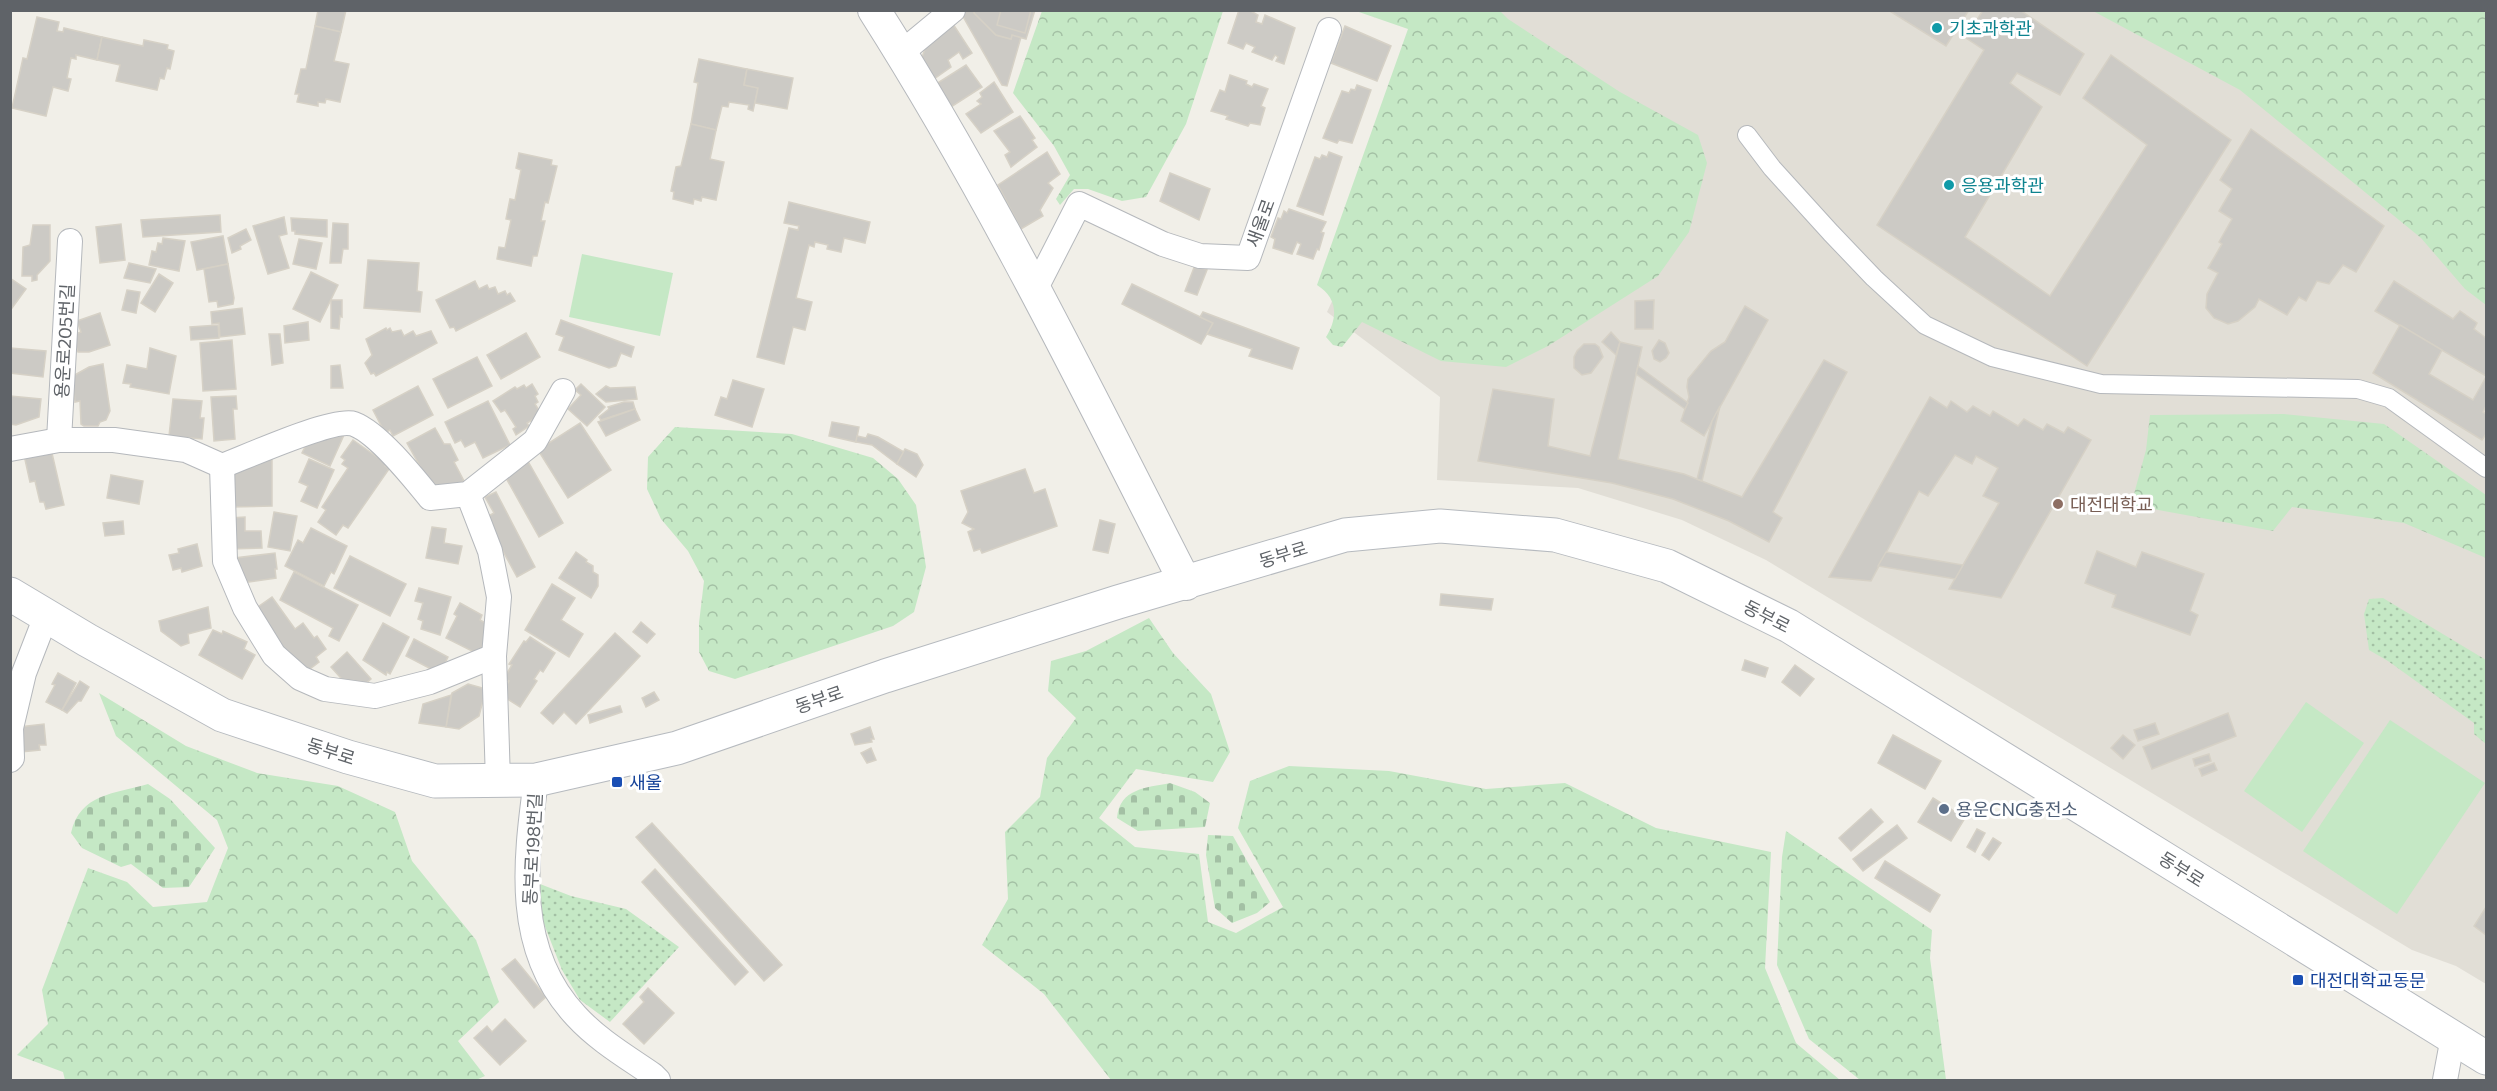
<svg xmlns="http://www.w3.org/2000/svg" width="2497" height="1091" font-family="Commissioner,'Noto Sans KR',sans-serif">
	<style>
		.education { fill: #e1ded6 }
		.grass { fill: url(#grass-dots) }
		.forest { fill: url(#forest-crowns) }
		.cemetery { fill: url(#cemetery-stones) }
		.park { fill: #c5e8c5 }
		.building { fill: #cccac5; stroke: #d6d1c6; stroke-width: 1.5 }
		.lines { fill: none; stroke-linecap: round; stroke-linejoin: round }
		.pedestrian-casing { stroke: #b5b8bc; stroke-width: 20 }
		.minor-casing { stroke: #b5b8bc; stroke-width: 26 }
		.tertiary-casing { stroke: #b5b8bc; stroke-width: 34 }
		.secondary-casing { stroke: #b6babf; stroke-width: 35 }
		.pedestrian { stroke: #fff; stroke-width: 18 }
		.minor { stroke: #fff; stroke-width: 24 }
		.tertiary { stroke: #fff; stroke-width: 32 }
		.secondary { stroke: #fff; stroke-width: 33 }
		.culture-dot { fill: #0f9aa8; stroke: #fff; stroke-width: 2 }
		.education-dot { fill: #8d6e63; stroke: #fff; stroke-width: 2 }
		.transit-dot { fill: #1a4fb4; stroke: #fff; stroke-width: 2 }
		.service-dot { fill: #5c6f8a; stroke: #fff; stroke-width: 2 }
		.labels { text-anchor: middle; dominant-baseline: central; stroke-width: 6; stroke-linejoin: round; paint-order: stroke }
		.culture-label { font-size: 18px; fill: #0d838f; stroke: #fff; text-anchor: start }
		.street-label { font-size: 18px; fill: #5f6368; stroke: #fff }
		.education-label { font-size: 18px; fill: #785e54; stroke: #fff; text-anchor: start }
		.transit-label { font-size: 18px; fill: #164399; stroke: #fff; text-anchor: start }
		.service-label { font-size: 18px; fill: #4e5e75; stroke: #fff; text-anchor: start }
	</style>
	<defs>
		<pattern id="grass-dots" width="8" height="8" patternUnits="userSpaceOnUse" patternTransform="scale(1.5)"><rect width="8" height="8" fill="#c5e8c5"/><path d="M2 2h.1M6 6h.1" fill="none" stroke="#a3c0a4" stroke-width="1.8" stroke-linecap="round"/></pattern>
		<pattern id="forest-crowns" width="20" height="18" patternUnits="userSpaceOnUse" patternTransform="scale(1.5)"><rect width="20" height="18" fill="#c5e8c5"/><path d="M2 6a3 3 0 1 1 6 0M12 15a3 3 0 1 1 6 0" fill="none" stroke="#a3c0a4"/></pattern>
		<pattern id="cemetery-stones" width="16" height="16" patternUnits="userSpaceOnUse" patternTransform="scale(1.5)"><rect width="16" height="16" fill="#c5e8c5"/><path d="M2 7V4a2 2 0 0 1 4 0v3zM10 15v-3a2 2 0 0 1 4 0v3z" fill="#a3c0a4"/></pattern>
	</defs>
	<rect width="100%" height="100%" fill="#f1efe8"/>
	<!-- education -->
	<path class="education" d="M1430 11H2486V984L2456 966 2412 950 1766 560 1682 520 1578 488 1437 480 1440 397 1327 312 1432 87Z"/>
	<!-- grass -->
	<g class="grass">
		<path d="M2383 598 2486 660V744L2474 734V723L2388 661 2369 650 2364 614 2369 599Z"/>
		<path d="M540 884 571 896 626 909 679 947 610 1022 580 1000 562 970 542 919Z"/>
	</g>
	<!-- forest -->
	<g class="forest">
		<path d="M1042 11H1223L1186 124 1146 197 1122 201 1088 189H1074L1060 205 1056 199 1070 175 1054 146 1013 93Z"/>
		<path d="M1356 11H1500L1508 19 1620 92 1698 135 1707 163 1689 232 1658 276 1548 346 1506 367 1441 361 1362 322 1342 347 1333 345 1326 337C1338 318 1338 298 1317 285L1408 29Z"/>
		<path d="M2093 11H2486V305L2465 289 2421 238 2240 90Z"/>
		<path d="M2284 414 2384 424 2486 495V558L2404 523 2292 507 2273 531 2131 505 2146 450 2150 415Z"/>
		<path d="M675 427 792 434 873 458 898 479 916 505 926 567 914 612 893 626 735 679 709 671 699 652V623L704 581 688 551 661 519 647 489 648 457Z"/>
		<path d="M1149 618 1173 653 1211 694 1230 752 1213 782 1136 769 1099 818 1135 847 1199 854 1208 922 1236 933 1283 907 1238 828 1250 781 1289 766 1389 771 1486 789 1565 783 1656 828 1771 852 1765 968 1796 1043 1840 1080H1111L1044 994 982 945 1008 899 1005 832 1040 797 1047 758 1076 718 1048 691 1051 661 1086 651Z"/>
		<path d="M99 693 186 746 257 773 338 786 395 812 412 861 476 940 499 1002 458 1041 485 1076 476 1080H65L63 1072 17 1055 48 1024 42 990 88 868 127 882 153 907 207 902 228 848 217 820 116 736Z"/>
		<path d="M1786 831 1932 930 1930 958 1946 1080H1860L1809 1039 1777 965 1782 857Z"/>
	</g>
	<!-- cemetery -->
	<g class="cemetery">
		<path d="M1170 783 1195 792 1210 803 1205 827 1138 831 1117 818C1120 788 1146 788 1170 783Z"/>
		<path d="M148 784 170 799 215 848 189 887 163 888 131 864 121 867 82 848 71 833C80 793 115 794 148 784Z"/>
		<path d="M1208 835 1233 836 1270 902 1257 913 1232 923 1215 908 1206 855Z"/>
	</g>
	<!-- park -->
	<g class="park">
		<path d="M582 254 673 273 660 336 569 317Z"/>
		<path d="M2306 702 2364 743 2302 832 2244 791Z"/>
		<path d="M2390 720 2485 783 2397 914 2303 851Z"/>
	</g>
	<!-- building -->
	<g class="building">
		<path d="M318 10H346L341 32 315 26Z"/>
		<path d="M966 10H972L996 35 1011 39 1012 35 1021 37 1007 86 1002 85 961 13Z"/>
		<path d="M975 10H1035L1026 39 1012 35 1011 39 996 35 974 13Z"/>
		<path d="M1001 10H1031L1025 33 997 25Z"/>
		<path d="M1239 10H1249L1258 15 1256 22 1262 24 1265 15 1295 28 1284 64 1276 61 1278 57 1275 55 1272 60 1252 52 1255 47 1246 43 1243 49 1228 43Z"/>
		<path d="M1888 10H1969L1946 46Z"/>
		<path d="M1983 10H2020L2084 54 2060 95 2017 73 2010 83 2042 107 1965 237 2050 296 2147 145 2083 98 2111 55 2231 140 2087 366 1877 225 1984 50 1966 38Z"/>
		<path d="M37 17 59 22 57 31 63 32 64 28 102 37 97 60 76 55V59L71 58 67 78 71 79 68 91 53 87 46 116 12 108 23 58 27 59Z"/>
		<path d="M953 24 972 53 963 59 959 52 948 60 951 67 934 79 921 60 928 41Z"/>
		<path d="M315 26 341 32 334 61 349 64 340 102 326 99 325 103 318 102V106L297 102 299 94H295L301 69H306Z"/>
		<path d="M1345 26 1391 46 1377 81 1331 63Z"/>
		<path d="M102 37 143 46 144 40 168 45 167 49 174 51 170 69 167 68 164 79 160 78 157 90 116 81 120 65 97 60Z"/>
		<path d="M699 59 747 69 744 85 758 88 753 111 748 109 749 105 729 102 728 107 722 106 716 130 691 124 698 83 694 82Z"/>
		<path d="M966 65 982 87 951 107 936 84Z"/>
		<path d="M747 69 793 78 787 109 755 103 758 88 744 85Z"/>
		<path d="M1230 75 1247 81 1246 84 1252 87 1254 84 1268 89 1261 106 1265 108 1260 125 1250 123 1248 126 1226 119 1228 116 1211 111 1220 90 1225 92Z"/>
		<path d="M994 82 1013 112 981 133 966 114 981 104 977 101 982 97 980 93Z"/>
		<path d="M1357 85 1371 90 1352 143 1339 140 1337 143 1323 138 1342 91 1349 93 1351 89 1355 90Z"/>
		<path d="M1020 116 1035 138 1032 140 1037 147 1011 167 1005 155 1010 152 994 131Z"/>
		<path d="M691 124 716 130 710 159 724 162 716 200 702 197 701 201 694 199 693 204 673 199 674 192 671 191 676 167 681 166Z"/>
		<path d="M2251 129 2384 226 2356 272 2343 265 2329 284 2317 281 2306 301 2299 297 2287 315 2259 299 2255 307 2238 321 2228 324 2214 318 2206 308 2207 294 2218 273 2208 268 2222 244 2219 242 2232 219 2219 211 2232 189 2220 180Z"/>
		<path d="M1047 152 1060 174 1048 183 1053 188 1040 210 1043 216 1021 229 998 185Z"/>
		<path d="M1329 152 1342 157 1323 215 1297 206 1315 157 1320 159 1322 155 1327 157Z"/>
		<path d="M519 153 552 160 551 165 557 166 548 203 545 202 541 221H545L537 256H533L531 266 497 259 499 247 505 248 511 220 506 219 510 199 515 200 521 170 516 168Z"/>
		<path d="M1170 173 1210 189 1199 220 1160 201Z"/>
		<path d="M789 202 870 222 865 243 844 238 841 252 827 249 828 245 815 242 814 247 809 245 796 298 812 302 805 330 793 327 784 364 757 357 789 228 798 230 799 226 784 223Z"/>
		<path d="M1289 209 1326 222 1321 232 1324 233 1319 250 1317 249 1313 259 1297 254 1301 244 1297 242 1292 254 1273 248 1275 239 1271 237 1278 218 1281 219 1284 211 1287 213Z"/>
		<path d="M220 215 221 232 143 237 141 220Z"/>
		<path d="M284 217 287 234 279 236 289 268 268 274 253 226Z"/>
		<path d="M291 218 327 220V237L295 234V231H292Z"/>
		<path d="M333 223 348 224V249H343L341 263H330Z"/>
		<path d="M121 224 125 260 100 263 96 227Z"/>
		<path d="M33 225H50V261L37 275V280L32 281V276H22L23 247 30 245Z"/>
		<path d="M246 229 251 240 240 246 241 249 232 253 228 238Z"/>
		<path d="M223 236 228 264 197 270 191 242Z"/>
		<path d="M163 238 185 241 179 271 149 265 152 251 156 252 158 243 162 244Z"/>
		<path d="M299 239 322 243 316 269 293 264Z"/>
		<path d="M368 260 419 263 417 291 422 292 420 312 364 308Z"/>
		<path d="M129 263 156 269 150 283 124 278Z"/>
		<path d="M228 264 234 298 233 304 218 307 217 301 209 302 204 269Z"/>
		<path d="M1195 265 1207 270 1197 295 1185 291Z"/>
		<path d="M311 272 338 285 320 322 293 309Z"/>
		<path d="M159 274 173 283 155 312 141 303Z"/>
		<path d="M10 278 26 289 12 308 10 307Z"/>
		<path d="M475 281 479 289 487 285 489 289 495 287 498 294 505 291 507 295 510 293 515 301 456 331 454 327 450 328 436 300Z"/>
		<path d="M2394 281 2453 319 2460 311 2477 323 2474 329 2486 338V376L2375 311Z"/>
		<path d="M1132 284 1213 323 1201 344 1122 304Z"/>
		<path d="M127 290 140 292 136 313 122 310Z"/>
		<path d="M331 300H342V317L340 316 339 329 331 328Z"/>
		<path d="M1654 300 1653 329H1635V301Z"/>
		<path d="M1745 306 1768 320 1704 436 1681 421 1689 397 1687 387 1688 379 1711 351 1725 342Z"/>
		<path d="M242 308 245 334 220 337 219 323 212 324 211 312Z"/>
		<path d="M1203 312 1299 348 1292 369 1249 356 1252 349 1207 334 1213 323 1200 317Z"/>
		<path d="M100 313 110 345 89 352H78L72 335 81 332 77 321Z"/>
		<path d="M561 320 634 347 631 357 621 353 616 366 609 368 559 350 564 337 556 334Z"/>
		<path d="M308 322 309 340 285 343 284 326Z"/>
		<path d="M218 325 219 338 191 340 190 327Z"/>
		<path d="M2400 325 2442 350 2429 374 2473 400 2486 377V406L2483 412 2486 414V434L2482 440 2373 373Z"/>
		<path d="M386 328 387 330 390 328 392 332 401 330 404 336 413 331 416 336 431 331 437 343 376 376 374 373 371 374 365 363 372 355 366 339Z"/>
		<path d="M1611 332 1620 342 1616 355 1602 342Z"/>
		<path d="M526 333 540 357 501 379 487 355Z"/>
		<path d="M269 334H280L283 363 272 365Z"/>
		<path d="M232 340 236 389 203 391 200 343Z"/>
		<path d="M1659 340 1665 343 1669 353 1666 358 1660 362 1654 359 1652 351Z"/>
		<path d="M1620 342 1642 347 1618 459 1684 474 1742 497 1824 360 1847 372 1773 512 1782 518 1769 542 1729 521 1673 499 1612 483 1478 461 1493 389 1554 399 1548 446 1590 456Z"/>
		<path d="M1584 344H1595L1599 347 1603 357 1591 373 1582 375 1574 368V357L1577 351Z"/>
		<path d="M10 348 46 351 43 377 10 373Z"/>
		<path d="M150 348 176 356 169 394 130 387 131 384 123 383 127 365 147 369Z"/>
		<path d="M477 357 492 386 448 408 433 379Z"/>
		<path d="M103 364 110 411 106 420 100 422 98 426H84L81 424 80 401 75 402 73 376 89 367Z"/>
		<path d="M340 365 343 388H331V366Z"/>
		<path d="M1638 366 1688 403 1685 409 1636 374Z"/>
		<path d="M733 380 764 389 752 427 715 415 721 397 727 399Z"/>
		<path d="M532 384 538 394 535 396 538 402 535 404 543 417H537L527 423 529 426 516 435 513 429 516 427 505 410 501 412 493 401 515 387 517 389 524 385 526 388Z"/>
		<path d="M581 384 605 407 587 426 568 409 581 395 575 390Z"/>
		<path d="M418 386 433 415 393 436 390 430 385 433 373 410Z"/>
		<path d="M606 386 610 388 635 387 637 399 606 402 596 394Z"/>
		<path d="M10 396 41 399 39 417 16 425 10 424Z"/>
		<path d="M236 396 237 409H233L235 439 214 441 211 397Z"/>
		<path d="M1930 397 1947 408 1951 401 1967 412 1973 406 1990 416 1993 411 2018 426 2024 419 2043 430 2047 424 2064 433 2068 427 2091 440 2001 598 1949 589 1999 503 1983 496 1998 468 1976 456 1972 464 1955 455 1928 496 1919 491 1871 581 1829 577Z"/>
		<path d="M173 399 202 401 200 418H204L202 439 169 436Z"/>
		<path d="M488 401 510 445 483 458 475 442 465 447 461 440 455 443 445 422Z"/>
		<path d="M624 402H633L635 409 601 420 599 417 609 409 608 407Z"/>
		<path d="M1720 406 1702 481 1697 479 1712 421Z"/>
		<path d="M635 409 640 420 606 436 598 422Z"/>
		<path d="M832 422 859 427 856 442 829 436Z"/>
		<path d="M580 423 611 470 568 498 538 450Z"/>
		<path d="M435 428 444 444H450L458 460 454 462 464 481 446 491 431 486 407 443Z"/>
		<path d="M868 434 878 437 904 452 897 464 872 445 856 442 857 436 866 438Z"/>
		<path d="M344 435 330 466 302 453 309 439Z"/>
		<path d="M353 440 387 464 385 466 389 469 348 528 343 525 336 535 318 522 326 510 322 507 348 468 342 464 345 460 341 457Z"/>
		<path d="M51 449 64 505 46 509 44 502H40L35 481 30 482 24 455Z"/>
		<path d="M905 449 917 454 923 465 916 477 897 464Z"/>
		<path d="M525 456 563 523 539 537 501 469Z"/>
		<path d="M272 457V506L230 507V479L242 465Z"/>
		<path d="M309 459 334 470 317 508 301 501 308 486 299 482Z"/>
		<path d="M1025 469 1034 493 1045 489 1057 526 982 553 980 549 974 551 968 532 974 529 962 523 968 512 961 491Z"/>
		<path d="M111 475 143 481 139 504 107 498Z"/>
		<path d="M496 492 535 567 517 577 485 518 494 513 485 497Z"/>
		<path d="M274 512 297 516 290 551 268 547Z"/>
		<path d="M245 517V531H261L262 548 229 549V518Z"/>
		<path d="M1100 520 1115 524 1108 553 1093 550Z"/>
		<path d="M123 521 124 534 105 536 103 523Z"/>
		<path d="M432 527 446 529 444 543 462 546 458 564 426 558Z"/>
		<path d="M311 528 347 546 334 574 331 572 324 586 285 566 298 540 303 543Z"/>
		<path d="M197 544 202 566 182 572 181 568 173 570 169 555 179 553 178 549Z"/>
		<path d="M2097 551 2136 567 2142 552 2204 574 2190 611 2198 615 2190 635 2112 607 2116 595 2085 583Z"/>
		<path d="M576 552 587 560 586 562 593 566V572L598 575V586L591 598 559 578Z"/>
		<path d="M1886 552 1963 565 1955 579 1878 566Z"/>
		<path d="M275 553 277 569H275L276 578 242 583 235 558Z"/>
		<path d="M350 556 406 584 390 616 334 588Z"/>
		<path d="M294 572 358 605 339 641 329 636 333 628 280 600Z"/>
		<path d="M552 584 575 598 561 620 583 634 569 657 525 630Z"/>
		<path d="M419 588 451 597 440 635 421 629 423 621 418 619 423 603 415 601Z"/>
		<path d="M1441 594 1493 599 1491 610 1440 605Z"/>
		<path d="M272 597 295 629 303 623 314 638 317 636 326 649 316 657 319 662 302 675 255 609Z"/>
		<path d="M460 603 482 615 480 620 489 625 490 632 478 654 446 638 457 616 454 614Z"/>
		<path d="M208 607 211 628 188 634 189 643 181 646 161 631 159 621Z"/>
		<path d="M641 622 655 634 647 643 633 632Z"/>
		<path d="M383 623 409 637 390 674 387 672 386 675 363 660Z"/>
		<path d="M213 630 222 634 223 631 247 642 244 649 255 655 242 679 199 655Z"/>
		<path d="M615 633 640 656 576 724 564 712 553 724 541 713Z"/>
		<path d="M530 637 555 653 543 672 540 670 534 679 537 681 520 707 501 695 509 681 504 678 512 665 509 664 524 641 526 642Z"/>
		<path d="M414 639 448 657 442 669 436 666 433 670 406 656Z"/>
		<path d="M347 652 371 679 357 691 347 685 331 667Z"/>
		<path d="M1745 660 1768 668 1765 677 1742 670Z"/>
		<path d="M1795 665 1814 679 1800 696 1782 682Z"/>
		<path d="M58 673 76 683 62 710 46 702 55 685 52 684Z"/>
		<path d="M80 681 89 687 81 701H78L67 713 62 710Z"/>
		<path d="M468 684 486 689 479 716 459 729 446 727 452 693Z"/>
		<path d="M654 692 659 700 646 707 642 698Z"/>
		<path d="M451 695 446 727 419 723 423 704Z"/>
		<path d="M620 706 622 712 590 723 588 715Z"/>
		<path d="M2228 713 2236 736 2152 769 2143 747Z"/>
		<path d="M2155 723 2159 734 2138 741 2134 730Z"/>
		<path d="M44 724 46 745H39L40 750 21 752 19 727Z"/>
		<path d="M870 727 874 739H871L872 742 855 745 851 734Z"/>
		<path d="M1893 735 1941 761 1925 789 1878 763Z"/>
		<path d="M2123 735 2135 745 2123 759 2111 748Z"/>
		<path d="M871 748 876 760 867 763 861 753Z"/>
		<path d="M2209 754 2211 761 2195 766 2193 759Z"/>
		<path d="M2214 763 2217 770 2202 776 2199 769Z"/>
		<path d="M1933 798 1965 818 1951 841 1918 822Z"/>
		<path d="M1871 809 1883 822 1851 851 1839 838Z"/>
		<path d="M652 823 782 965 764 981 636 837Z"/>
		<path d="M1897 825 1907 838 1863 871 1853 859Z"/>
		<path d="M1977 829 1985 833 1975 852 1967 847Z"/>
		<path d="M1993 838 2001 843 1989 860 1982 855Z"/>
		<path d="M1885 861 1940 895 1930 912 1875 878Z"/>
		<path d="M655 869 748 972 735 985 642 882Z"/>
		<path d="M2486 907V935L2474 926Z"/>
		<path d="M515 959 546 997 534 1008 502 969Z"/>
		<path d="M648 988 674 1013 644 1044 623 1024 644 1002 640 997Z"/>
		<path d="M505 1019 526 1041 500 1065 474 1038 487 1026 492 1032Z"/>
	</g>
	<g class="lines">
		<defs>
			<path id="pedestrian" d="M1747 135 1772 168 1831 233 1874 278 1925 325 1992 357 2101 384 2358 389 2389 398 2486 468"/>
			<g id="minor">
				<path d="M901 53 953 10"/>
				<path d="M1035 290 1079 204 1163 244 1200 256 1248 258 1329 30"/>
				<path d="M59 440 70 241"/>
				<path d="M10 449 59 440H114L186 450 222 466C246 457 334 417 354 424 378 433 413 477 430 498L468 494 535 441 563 391"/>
				<path d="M222 466 225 561 245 608 274 655 300 678 325 689 375 696 430 682 494 656"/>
				<path d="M468 494 490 551 499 597 494 656 498 781"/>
				<path d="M10 760 12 758 11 728 24 673 43 624 49 618"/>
				<path d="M536 780C525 863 514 950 576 1016 598 1040 627 1057 653 1075L658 1080"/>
				<path d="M2445 1080 2453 1037"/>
			</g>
			<path id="tertiary" d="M874 10C991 194 1087 390 1186 584"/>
			<path id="secondary" d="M10 594 87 640 222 715 348 757 435 781 536 780 677 748 885 676 1118 602 1345 535 1440 526 1555 535 1667 566 1789 626 2486 1058"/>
		</defs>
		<!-- pedestrian casing -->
		<use href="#pedestrian" class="pedestrian-casing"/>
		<!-- minor casing -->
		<use href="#minor" class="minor-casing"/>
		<!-- tertiary casing -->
		<use href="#tertiary" class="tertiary-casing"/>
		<!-- secondary casing -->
		<use href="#secondary" class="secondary-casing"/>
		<!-- pedestrian -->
		<use href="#pedestrian" class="pedestrian"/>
		<!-- minor -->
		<use href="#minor" class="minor"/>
		<!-- tertiary -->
		<use href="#tertiary" class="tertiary"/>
		<!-- secondary -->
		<use href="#secondary" class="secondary"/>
	</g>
	<!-- markers -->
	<g class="culture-dot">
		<circle cx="1937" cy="28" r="6"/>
		<circle cx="1949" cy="185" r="6"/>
	</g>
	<circle class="education-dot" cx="2058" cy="504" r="6"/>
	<g class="transit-dot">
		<rect x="611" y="776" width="12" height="12" rx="3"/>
		<rect x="2292" y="974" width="12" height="12" rx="3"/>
	</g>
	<circle class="service-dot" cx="1944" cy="809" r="6"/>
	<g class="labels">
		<!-- culture labels -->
		<g class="culture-label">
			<text x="1949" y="28">기초과학관</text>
			<text x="1961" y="185">응용과학관</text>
		</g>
		<!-- street labels -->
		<g class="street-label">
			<text transform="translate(1260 223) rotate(-70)">새울로</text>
			<text transform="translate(64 341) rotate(-87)">용운로205번길</text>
			<text transform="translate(1283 554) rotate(-17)">동부로</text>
			<text transform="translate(1767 616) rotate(27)">동부로</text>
			<text transform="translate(819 699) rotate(-19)">동부로</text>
			<text transform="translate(331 751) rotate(18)">동부로</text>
			<text transform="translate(532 849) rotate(-87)">동부로198번길</text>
			<text transform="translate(2182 869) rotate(32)">동부로</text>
		</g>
		<!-- education labels -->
		<g class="education-label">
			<text x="2070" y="504">대전대학교</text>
		</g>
		<!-- transit labels -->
		<g class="transit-label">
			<text x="629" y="782">새울</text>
			<text x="2310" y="980">대전대학교동문</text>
		</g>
		<!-- service labels -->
		<g class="service-label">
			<text x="1956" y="809">용운CNG충전소</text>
		</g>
	</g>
	<!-- border -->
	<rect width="2497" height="1091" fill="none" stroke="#5f6368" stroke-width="24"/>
</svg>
